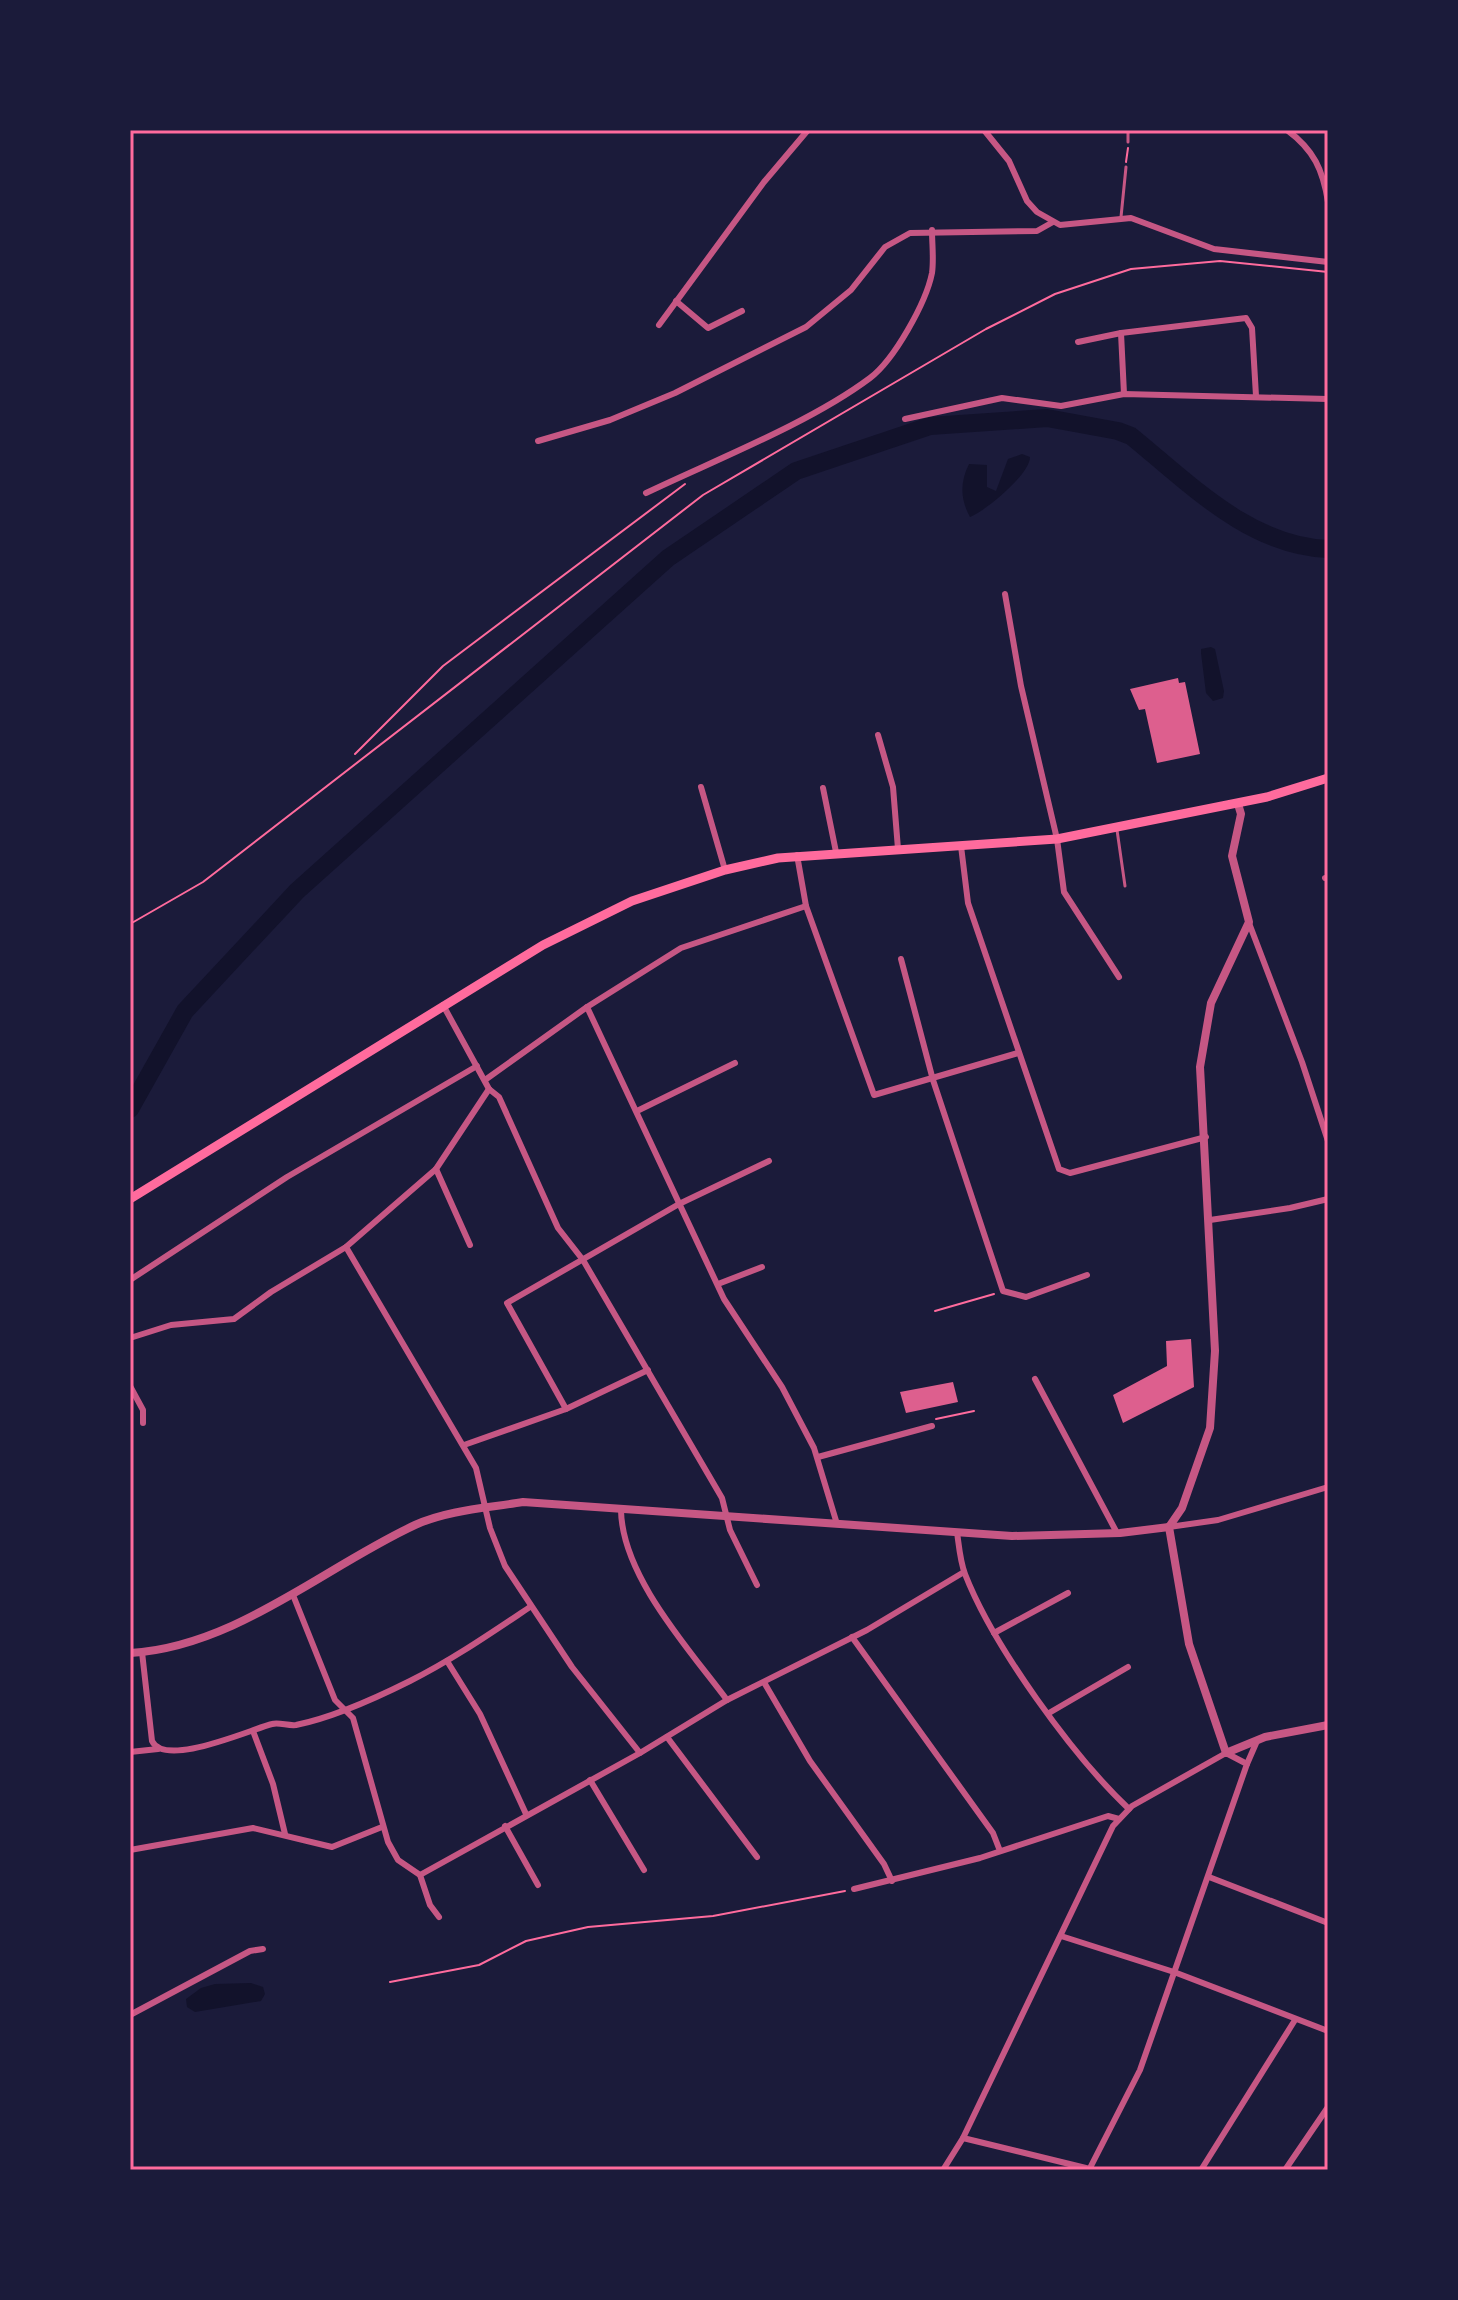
<svg xmlns="http://www.w3.org/2000/svg" width="1458" height="2300" font-family="Raleway,sans-serif">
	<style>
		.water { fill: #12122b }
		.lines { fill: none; stroke-linecap: round; stroke-linejoin: round }
		.river { stroke: #12122b; stroke-width: 18 }
		.building { fill: #dd5f8e }
		.path { stroke: #ff6b9d; stroke-width: 2 }
		.service { stroke: #c65784; stroke-width: 3 }
		.minor { stroke: #c65784; stroke-width: 6 }
		.tertiary { stroke: #c65784; stroke-width: 8 }
		.secondary { stroke: #ff6b9d; stroke-width: 9 }
		.neatline { fill: none; stroke: #ff6b9d; stroke-width: 3 }
	</style>
	<rect width="100%" height="100%" fill="#1b1b3a"/>
	<!-- water -->
	<g class="water">
		<path d="M1022 454 1030 457C1030 474 987 510 970 517 960 499 960 482 969 464L987 465V487L996 491 1008 459Z"/>
		<path d="M1211 647 1215 649 1224 691 1223 698 1213 701 1206 693 1201 653V649Z"/>
		<path d="M251 1983 263 1987 265 1994 261 2001 195 2012 187 2007 186 1999 201 1988 215 1984Z"/>
	</g>
	<g class="lines">
		<!-- river -->
		<path class="river" d="M130 1109 185 1011 297 891 668 558 796 471 930 426 1047 418 1118 431 1131 436C1189 483 1249 546 1328 549"/>
	</g>
	<!-- building -->
	<g class="building">
		<path d="M1178 678 1179 683 1185 682 1200 754 1157 763 1145 709 1139 710 1130 689Z"/>
		<path d="M1191 1339 1194 1387 1123 1423 1113 1395 1167 1366 1166 1341Z"/>
		<path d="M953 1382 958 1402 906 1413 900 1392Z"/>
	</g>
	<g class="lines">
		<!-- path -->
		<g class="path">
			<path d="M1126 162 1128 148"/>
			<path d="M355 754 443 666 685 484"/>
			<path d="M130 924 203 882 703 495 986 329 1055 294 1131 269 1220 261 1328 272"/>
			<path d="M935 1311 994 1294"/>
			<path d="M936 1419 974 1411"/>
			<path d="M390 1982 479 1965 526 1941 588 1927 713 1916 845 1891"/>
		</g>
		<!-- service -->
		<g class="service">
			<path d="M1128 142V130"/>
			<path d="M1121 217 1126 167"/>
			<path d="M1117 830 1125 886"/>
		</g>
		<!-- minor -->
		<g class="minor">
			<path d="M984 130 1009 161 1027 201 1037 212 1060 225 1131 218 1214 249 1328 262"/>
			<path d="M1287 130C1314 150 1323 170 1328 202"/>
			<path d="M676 301 708 328 742 311"/>
			<path d="M659 325 764 182 808 130"/>
			<path d="M1078 342 1121 333"/>
			<path d="M1124 394 1121 333 1246 318 1252 328 1256 396"/>
			<path d="M905 419 1002 398 1061 406 1124 394 1328 399"/>
			<path d="M538 441 610 420 675 393 806 327 851 290 885 247 910 233 1037 231 1053 222"/>
			<path d="M646 493C715 460 810 423 870 378 894 360 926 303 932 273 934 260 932 244 932 230"/>
			<path d="M1005 594 1021 686 1057 839 1064 892 1119 977"/>
			<path d="M878 735 893 787 898 849"/>
			<path d="M701 787 725 870"/>
			<path d="M823 788 836 852"/>
			<path d="M961 846 968 903 1059 1169 1070 1173 1206 1137"/>
			<path d="M797 855 806 906 874 1095 1018 1053"/>
			<path d="M1325 878 1328 877"/>
			<path d="M1249 923 1302 1062 1328 1141"/>
			<path d="M901 959 933 1080 1003 1291 1026 1297 1087 1275"/>
			<path d="M443 1005 489 1089 499 1097 558 1228 583 1260 722 1498 730 1530 757 1585"/>
			<path d="M587 1007 724 1299 782 1387 814 1448 837 1524"/>
			<path d="M485 1080 587 1007 681 948 806 906"/>
			<path d="M637 1111 735 1063"/>
			<path d="M436 1169 470 1245"/>
			<path d="M1210 1220 1290 1208 1328 1199"/>
			<path d="M346 1247 476 1468 490 1528 505 1566 572 1667 640 1753"/>
			<path d="M130 1280 287 1177 477 1066"/>
			<path d="M718 1284 762 1267"/>
			<path d="M130 1338 171 1325 234 1319 271 1292 346 1247 436 1169 489 1089"/>
			<path d="M1035 1379 1117 1533"/>
			<path d="M130 1386 143 1410V1423"/>
			<path d="M566 1409 507 1303 679 1204 769 1161"/>
			<path d="M464 1445 566 1409 648 1370"/>
			<path d="M818 1457 932 1426"/>
			<path d="M621 1510C622 1576 689 1649 727 1700"/>
			<path d="M1169 1527 1218 1520 1328 1487"/>
			<path d="M957 1532C959 1546 960 1561 965 1574 993 1646 1073 1756 1129 1809"/>
			<path d="M293 1595 335 1700 353 1718 388 1842 398 1860 420 1875 430 1905 439 1917"/>
			<path d="M994 1633 1068 1593"/>
			<path d="M852 1637 993 1833 1000 1851"/>
			<path d="M142 1652 152 1741C165 1768 249 1730 272 1724 279 1722 288 1726 296 1725 331 1718 378 1697 410 1681 452 1660 491 1633 530 1607"/>
			<path d="M447 1661 480 1714 526 1814"/>
			<path d="M765 1684 810 1761 884 1864 892 1881"/>
			<path d="M1049 1713 1128 1667"/>
			<path d="M253 1731 273 1784 285 1834"/>
			<path d="M667 1737 757 1857"/>
			<path d="M130 1752 158 1749"/>
			<path d="M1247 1764 1257 1741"/>
			<path d="M590 1780 644 1870"/>
			<path d="M505 1826 538 1885"/>
			<path d="M130 1850 253 1828 332 1847 382 1827"/>
			<path d="M420 1875 640 1753 727 1700 867 1630 964 1572"/>
			<path d="M1209 1877 1328 1923"/>
			<path d="M854 1889 980 1858 1108 1816 1119 1819"/>
			<path d="M1061 1936 1174 1972 1328 2031"/>
			<path d="M130 2015 250 1951 263 1949"/>
			<path d="M963 2138 1094 2170"/>
			<path d="M943 2170 963 2138 1113 1826 1132 1806 1226 1753 1247 1764 1140 2070 1090 2168"/>
			<path d="M1201 2170 1295 2020"/>
			<path d="M1285 2170 1328 2107"/>
		</g>
		<!-- tertiary -->
		<g class="tertiary">
			<path d="M1169 1527 1182 1508 1210 1428 1215 1351 1200 1067 1211 1003 1249 922 1232 856 1241 814 1238 804"/>
			<path d="M1169 1527 1189 1644 1226 1753 1265 1737 1328 1725"/>
			<path d="M130 1653C235 1647 324 1567 415 1525 448 1510 488 1508 523 1502L1012 1536 1120 1533 1169 1527"/>
		</g>
		<!-- secondary -->
		<path class="secondary" d="M130 1199 543 945 632 901 725 870 778 858 1057 839 1267 797 1328 778"/>
	</g>
	<!-- border -->
	<rect width="1458" height="2300" fill="none" stroke="#1b1b3a" stroke-width="264"/>
	<rect x="132" y="132" width="1194" height="2036" class="neatline"/>
</svg>
